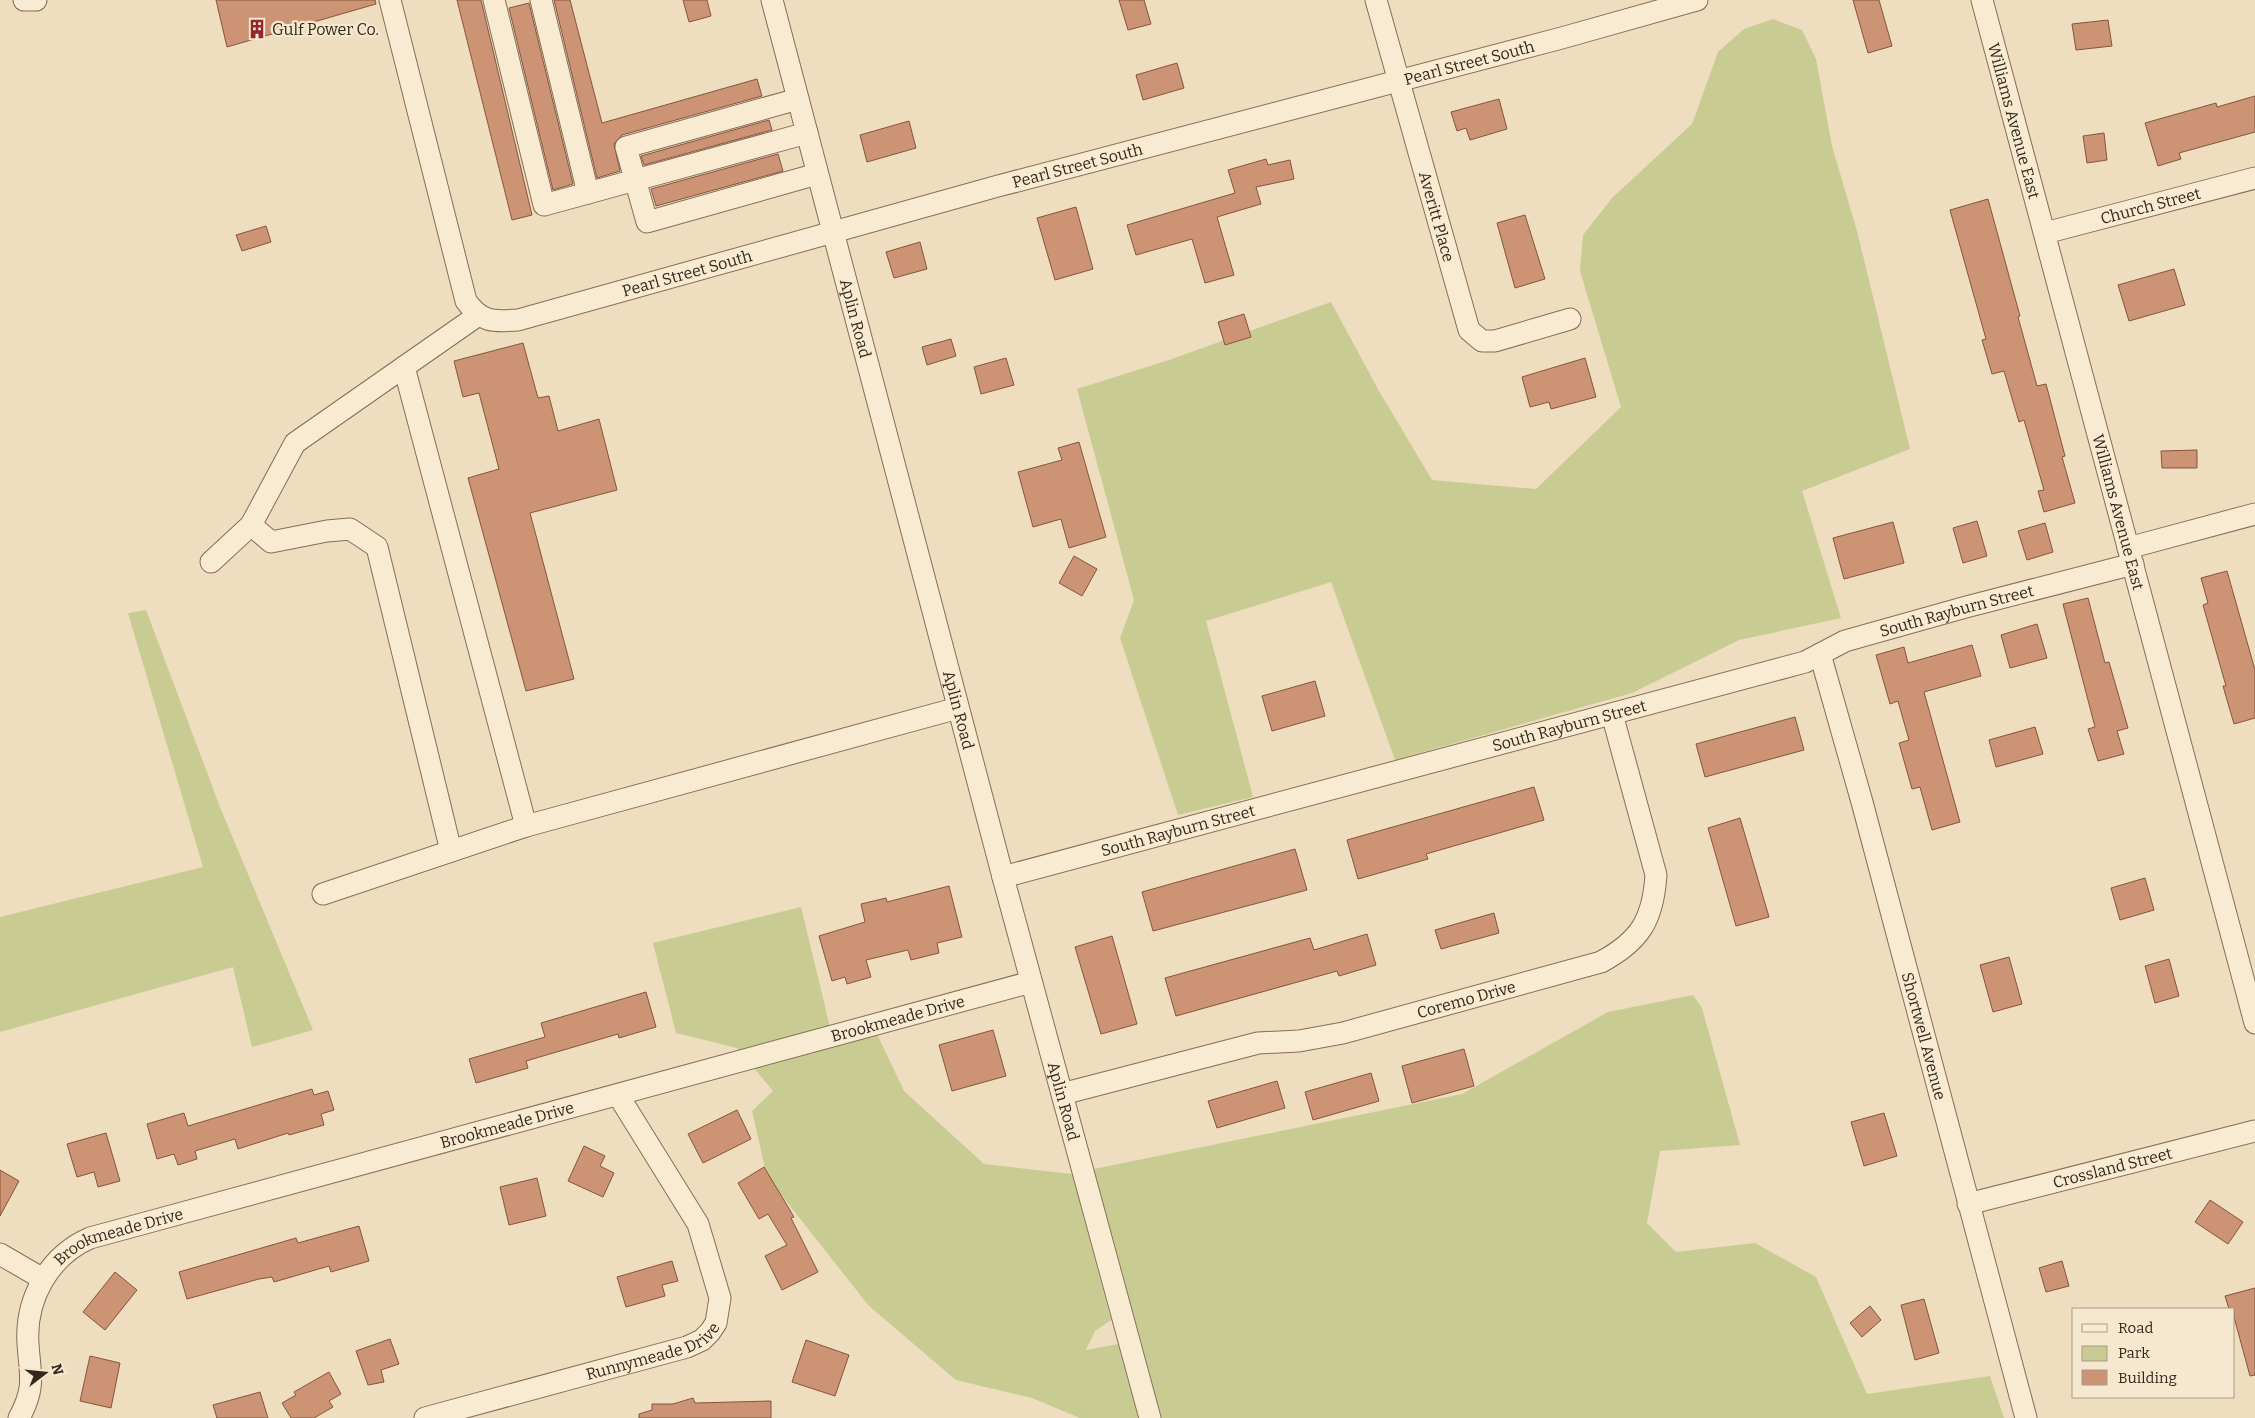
<svg xmlns="http://www.w3.org/2000/svg" width="2255" height="1418" font-family="Bitter,serif">
	<style>
		.green { fill: #c8cc92 }
		.building { fill: #cc9374; stroke: #85553d }
		.lines { fill: none; stroke-linecap: round; stroke-linejoin: round }
		.minor-casing { stroke: #866d57; stroke-width: 23 }
		.minor { stroke: #f9ebd1; stroke-width: 21 }
		.labels { text-anchor: middle; dominant-baseline: central; stroke-width: 4.5; stroke-linejoin: round; paint-order: stroke }
		.poi-label { font-size: 16px; fill: #35271c; stroke: #f5e8ce; text-anchor: start }
		.street-label { font-size: 16px; fill: #35271c; stroke: #f5e8ce }
	</style>
	<rect width="100%" height="100%" fill="#eeddbe"/>
	<!-- green -->
	<g class="green">
		<path d="M1773 19 1802 30 1816 59 1832 146 1857 231 1910 449 1802 491 1841 618 1739 640 1632 693 1395 760 1331 582 1206 621 1253 797 1178 815 1120 638 1134 600 1077 389 1169 360 1331 302 1379 391 1432 480 1536 489 1621 407 1580 271 1583 235 1612 198 1692 124 1718 52 1744 29Z"/>
		<path d="M146 610 220 807 313 1030 252 1047 233 967 0 1032V917L203 867 128 613Z"/>
		<path d="M801 907 830 1027 740 1052 737 1048 676 1033 653 943Z"/>
		<path d="M1693 995 1702 1008 1740 1145 1660 1151 1647 1223 1676 1252 1755 1243 1816 1277 1867 1394 1990 1376 2004 1418H1162L1094 1169 1462 1094 1608 1012Z"/>
		<path d="M877 1034 904 1091 984 1164 1072 1174 1111 1320 1095 1331 1086 1350 1118 1344 1138 1418H1080L1032 1398 956 1380 869 1306 767 1177 752 1111 773 1091 754 1068Z"/>
	</g>
	<!-- building -->
	<g class="building">
		<path d="M216 0H375L376 4 227 47Z"/>
		<path d="M457 0H481L532 215 512 220Z"/>
		<path d="M554 0H570L602 123 757 79 762 96 622 135 614 144 620 171 597 178Z"/>
		<path d="M683 0H707L711 16 689 22Z"/>
		<path d="M1119 0H1144L1151 24 1128 30Z"/>
		<path d="M1853 0H1879L1892 46 1868 53Z"/>
		<path d="M529 3 573 184 553 190 509 8Z"/>
		<path d="M2108 20 2112 46 2076 50 2072 24Z"/>
		<path d="M1177 63 1184 88 1143 100 1136 75Z"/>
		<path d="M2255 96V132L2179 153 2181 159 2158 166 2145 123 2216 103 2217 107Z"/>
		<path d="M1499 99 1507 129 1470 140 1466 128 1457 131 1451 112Z"/>
		<path d="M769 120 772 130 644 165 641 156Z"/>
		<path d="M909 121 916 148 867 162 860 135Z"/>
		<path d="M2104 133 2107 160 2087 163 2083 136Z"/>
		<path d="M778 154 783 171 656 206 651 189Z"/>
		<path d="M1266 159 1268 165 1290 160 1294 179 1256 187 1261 204 1217 217 1234 275 1205 283 1192 239 1136 255 1127 225 1235 193 1228 170Z"/>
		<path d="M1988 199 2020 316 2018 317 2037 386 2046 384 2065 456 2062 457 2075 503 2044 512 2038 491 2044 490 2024 420 2019 422 2004 371 1992 374 1982 340 1986 339 1950 210Z"/>
		<path d="M1076 207 1093 269 1055 280 1037 218Z"/>
		<path d="M1525 215 1545 279 1515 288 1497 223Z"/>
		<path d="M266 226 271 242 242 251 236 235Z"/>
		<path d="M920 242 927 269 894 278 886 252Z"/>
		<path d="M2174 269 2185 305 2129 321 2118 285Z"/>
		<path d="M1244 314 1251 337 1225 345 1218 322Z"/>
		<path d="M951 339 956 356 927 365 922 347Z"/>
		<path d="M523 343 538 398 549 396 558 431 599 419 617 490 530 513 574 679 526 691 468 478 499 469 479 393 463 397 454 361Z"/>
		<path d="M1006 358 1014 385 981 394 974 367Z"/>
		<path d="M1585 358 1596 397 1551 409 1549 402 1530 407 1522 377Z"/>
		<path d="M1079 442 1106 537 1069 548 1061 519 1033 527 1018 472 1062 460 1058 448Z"/>
		<path d="M2197 450V468H2162L2161 451Z"/>
		<path d="M1977 521 1987 556 1963 563 1953 528Z"/>
		<path d="M1893 522 1904 563 1844 579 1833 538Z"/>
		<path d="M2045 523 2053 552 2027 560 2018 531Z"/>
		<path d="M1074 556 1097 569 1082 596 1059 583Z"/>
		<path d="M2227 571 2255 670V718L2234 724 2223 686H2226L2203 605 2208 603 2201 578Z"/>
		<path d="M2088 598 2105 663 2109 662 2128 728 2117 731 2124 754 2098 761 2088 729 2095 727 2063 604Z"/>
		<path d="M2037 624 2047 658 2010 668 2001 635Z"/>
		<path d="M1972 645 1981 676 1924 692 1960 822 1932 830 1920 787 1912 789 1899 743 1909 740 1898 701 1890 704 1876 655 1904 647 1908 663Z"/>
		<path d="M1315 681 1325 716 1272 731 1262 696Z"/>
		<path d="M1795 717 1804 750 1705 777 1696 744Z"/>
		<path d="M2035 727 2043 754 1996 767 1989 740Z"/>
		<path d="M1534 787 1544 820 1426 854 1428 859 1358 879 1347 840Z"/>
		<path d="M1740 818 1769 917 1736 926 1708 828Z"/>
		<path d="M1295 849 1307 890 1153 931 1142 892Z"/>
		<path d="M2145 878 2154 910 2120 920 2111 888Z"/>
		<path d="M949 886 962 937 937 943 939 953 911 960 908 950 866 960 871 977 847 984 845 977 832 981 819 936 865 922 861 904 886 898 887 902Z"/>
		<path d="M1494 913 1499 933 1441 949 1435 930Z"/>
		<path d="M1367 934 1376 965 1339 976 1337 971 1176 1016 1165 978 1310 938 1314 950Z"/>
		<path d="M1112 936 1137 1024 1101 1034 1075 947Z"/>
		<path d="M2009 957 2022 1004 1993 1012 1980 965Z"/>
		<path d="M2169 959 2179 996 2155 1003 2145 966Z"/>
		<path d="M646 992 656 1027 619 1038 618 1034 526 1061 528 1068 476 1083 469 1059 545 1037 541 1023Z"/>
		<path d="M993 1030 1006 1076 952 1091 939 1045Z"/>
		<path d="M1464 1049 1474 1086 1412 1103 1402 1066Z"/>
		<path d="M1371 1073 1379 1101 1313 1120 1305 1092Z"/>
		<path d="M1277 1081 1285 1108 1217 1128 1208 1101Z"/>
		<path d="M312 1089 314 1095 328 1091 334 1110 321 1114 324 1125 289 1135 288 1133 238 1149 235 1139 195 1151 197 1159 178 1165 174 1154 157 1159 147 1124 184 1113 188 1126Z"/>
		<path d="M737 1110 751 1139 703 1163 688 1134Z"/>
		<path d="M1884 1113 1897 1156 1864 1166 1851 1122Z"/>
		<path d="M106 1133 120 1181 98 1187 94 1172 77 1177 67 1144Z"/>
		<path d="M584 1146 605 1156 600 1166 614 1173 603 1197 568 1181Z"/>
		<path d="M764 1167 794 1217 791 1218 818 1272 782 1290 765 1256 787 1245 768 1214 759 1219 738 1183Z"/>
		<path d="M0 1170 19 1181 0 1216Z"/>
		<path d="M537 1178 546 1216 509 1225 500 1187Z"/>
		<path d="M2210 1200 2243 1222 2228 1244 2195 1222Z"/>
		<path d="M359 1226 369 1261 331 1272 329 1266 274 1282 272 1277 259 1279 187 1299 179 1272 296 1238 298 1243Z"/>
		<path d="M672 1261 678 1281 662 1285 665 1296 626 1307 617 1277Z"/>
		<path d="M2062 1261 2069 1286 2046 1292 2039 1268Z"/>
		<path d="M115 1272 137 1290 105 1330 83 1312Z"/>
		<path d="M2255 1288V1375L2250 1376 2234 1317V1309H2229L2225 1296Z"/>
		<path d="M1924 1299 1939 1353 1915 1360 1901 1305Z"/>
		<path d="M1870 1306 1881 1320 1862 1337 1850 1323Z"/>
		<path d="M390 1339 399 1364 381 1370 384 1382 368 1385 356 1351Z"/>
		<path d="M806 1340 849 1355 835 1396 792 1382Z"/>
		<path d="M90 1356 120 1363 111 1408 80 1401Z"/>
		<path d="M329 1372 341 1394 329 1401 333 1407 314 1418H291L282 1403 296 1395 294 1392Z"/>
		<path d="M260 1392 268 1418H217L213 1405Z"/>
		<path d="M693 1398 695 1403 771 1401V1418H639V1414L652 1410V1404H673Z"/>
	</g>
	<g class="lines">
		<defs>
			<g id="minor">
				<path d="M24 0H36"/>
				<path id="s1" d="M390 0 466 301C481 322 492 322 518 320L998 186 1558 39 1697 0"/>
				<path d="M494 0 544 205 807 133"/>
				<path d="M541 0 588 193"/>
				<path id="s2" d="M772 0 1003 877 1150 1418"/>
				<path id="s3" d="M1376 0 1469 330 1482 341H1495L1570 319"/>
				<path id="s4" d="M1982 0 2255 1023"/>
				<path d="M798 99 626 147 647 222 817 174"/>
				<path id="s5" d="M2045 233 2255 178"/>
				<path d="M404 367 526 826"/>
				<path d="M251 525 271 542 327 531 350 529 377 547 451 851"/>
				<path d="M2128 548 2255 514"/>
				<path d="M211 562 251 525 295 443 477 316"/>
				<path id="s6" d="M1820 654 1862 802 2026 1418"/>
				<path id="s7" d="M1003 877 1805 662 1845 641 1966 607 2133 564"/>
				<path d="M323 894 526 826 958 708"/>
				<path id="s8" d="M1062 1094 1258 1043 1299 1041 1343 1033 1601 962C1640 941 1653 920 1656 875L1612 714"/>
				<path id="s9" d="M1968 1204 2255 1131"/>
				<path d="M0 1254 43 1279"/>
				<path id="s10" d="M19 1418C36 1387 30 1375 28 1344 25 1299 49 1256 90 1238L1031 982"/>
				<path id="s11" d="M425 1418 687 1347 702 1340 710 1332 716 1323 720 1298 698 1224 618 1095"/>
			</g>
		</defs>
		<!-- minor casing -->
		<use href="#minor" class="minor-casing"/>
		<!-- minor -->
		<use href="#minor" class="minor"/>
	</g>
	<!-- icons -->
	<defs>
		<symbol id="building-bare" viewBox="-9 -9 18 18"><path d="M-4-6H4V6H1V3H-1V6H-4ZM-2.5-4.3h1.7v1.8h-1.7ZM.8-4.3h1.7v1.8H.8ZM-2.5-1h1.7V.8h-1.7ZM.8-1h1.7V.8H.8Z" fill="#95272e" stroke="#f5e8ce" stroke-width="2.5" paint-order="stroke"/></symbol>
	</defs>
	<g fill-rule="evenodd">
		<use href="#building-bare" x="243" y="15" width="28" height="28"/>
	</g>
	<g class="labels">
		<!-- poi labels -->
		<g class="poi-label">
			<text x="272" y="29">Gulf Power Co.</text>
		</g>
		<!-- street labels -->
		<g class="street-label">
			<text stroke="none"><textPath href="#s1" startOffset="1355">Pearl Street South</textPath></text>
			<text stroke="none"><textPath href="#s4" startOffset="125">Williams Avenue East</textPath></text>
			<text stroke="none"><textPath href="#s1" startOffset="950">Pearl Street South</textPath></text>
			<text stroke="none"><textPath href="#s5" startOffset="109">Church Street</textPath></text>
			<text stroke="none"><textPath href="#s3" startOffset="225">Averitt Place</textPath></text>
			<text stroke="none"><textPath href="#s1" startOffset="545">Pearl Street South</textPath></text>
			<text stroke="none"><textPath href="#s2" startOffset="329">Aplin Road</textPath></text>
			<text stroke="none"><textPath href="#s4" startOffset="530">Williams Avenue East</textPath></text>
			<text stroke="none"><textPath href="#s7" startOffset="991">South Rayburn Street</textPath></text>
			<text stroke="none"><textPath href="#s2" startOffset="734">Aplin Road</textPath></text>
			<text stroke="none"><textPath href="#s7" startOffset="586">South Rayburn Street</textPath></text>
			<text stroke="none"><textPath href="#s7" startOffset="181">South Rayburn Street</textPath></text>
			<text stroke="none"><textPath href="#s8" startOffset="416">Coremo Drive</textPath></text>
			<text stroke="none"><textPath href="#s10" startOffset="1044">Brookmeade Drive</textPath></text>
			<text stroke="none"><textPath href="#s6" startOffset="396">Shortwell Avenue</textPath></text>
			<text stroke="none"><textPath href="#s2" startOffset="1139">Aplin Road</textPath></text>
			<text stroke="none"><textPath href="#s10" startOffset="639">Brookmeade Drive</textPath></text>
			<text stroke="none"><textPath href="#s9" startOffset="149">Crossland Street</textPath></text>
			<text stroke="none"><textPath href="#s10" startOffset="234">Brookmeade Drive</textPath></text>
			<text stroke="none"><textPath href="#s11" startOffset="238">Runnymeade Drive</textPath></text>
		</g>
	</g>
	<!-- legend -->
	<rect x="2072" y="1308" width="162" height="90" fill="#f5e8ce" stroke="#a89b87"/>
	<rect x="2082" y="1324" width="25" height="8" fill="#f9ebd1" stroke="#a89b87"/>
	<text x="2118" y="1333" font-size="15" fill="#35271c">Road</text>
	<rect x="2082" y="1346" width="25" height="15" fill="#c8cc92" stroke="#a89b87"/>
	<text x="2118" y="1358" font-size="15" fill="#35271c">Park</text>
	<rect x="2082" y="1370" width="25" height="15" fill="#cc9374" stroke="#a89b87"/>
	<text x="2118" y="1383" font-size="15" fill="#35271c">Building</text>
	<!-- north arrow -->
	<g transform="translate(45 1373) rotate(74)" stroke="#f5e8ce" stroke-width="4" paint-order="stroke">
	<path d="M0-4L9 19L0 12L-9 19Z" fill="#35271c"/>
	<text y="-8" font-size="14" font-weight="bold" text-anchor="middle" fill="#35271c">N</text>
	</g>
</svg>
